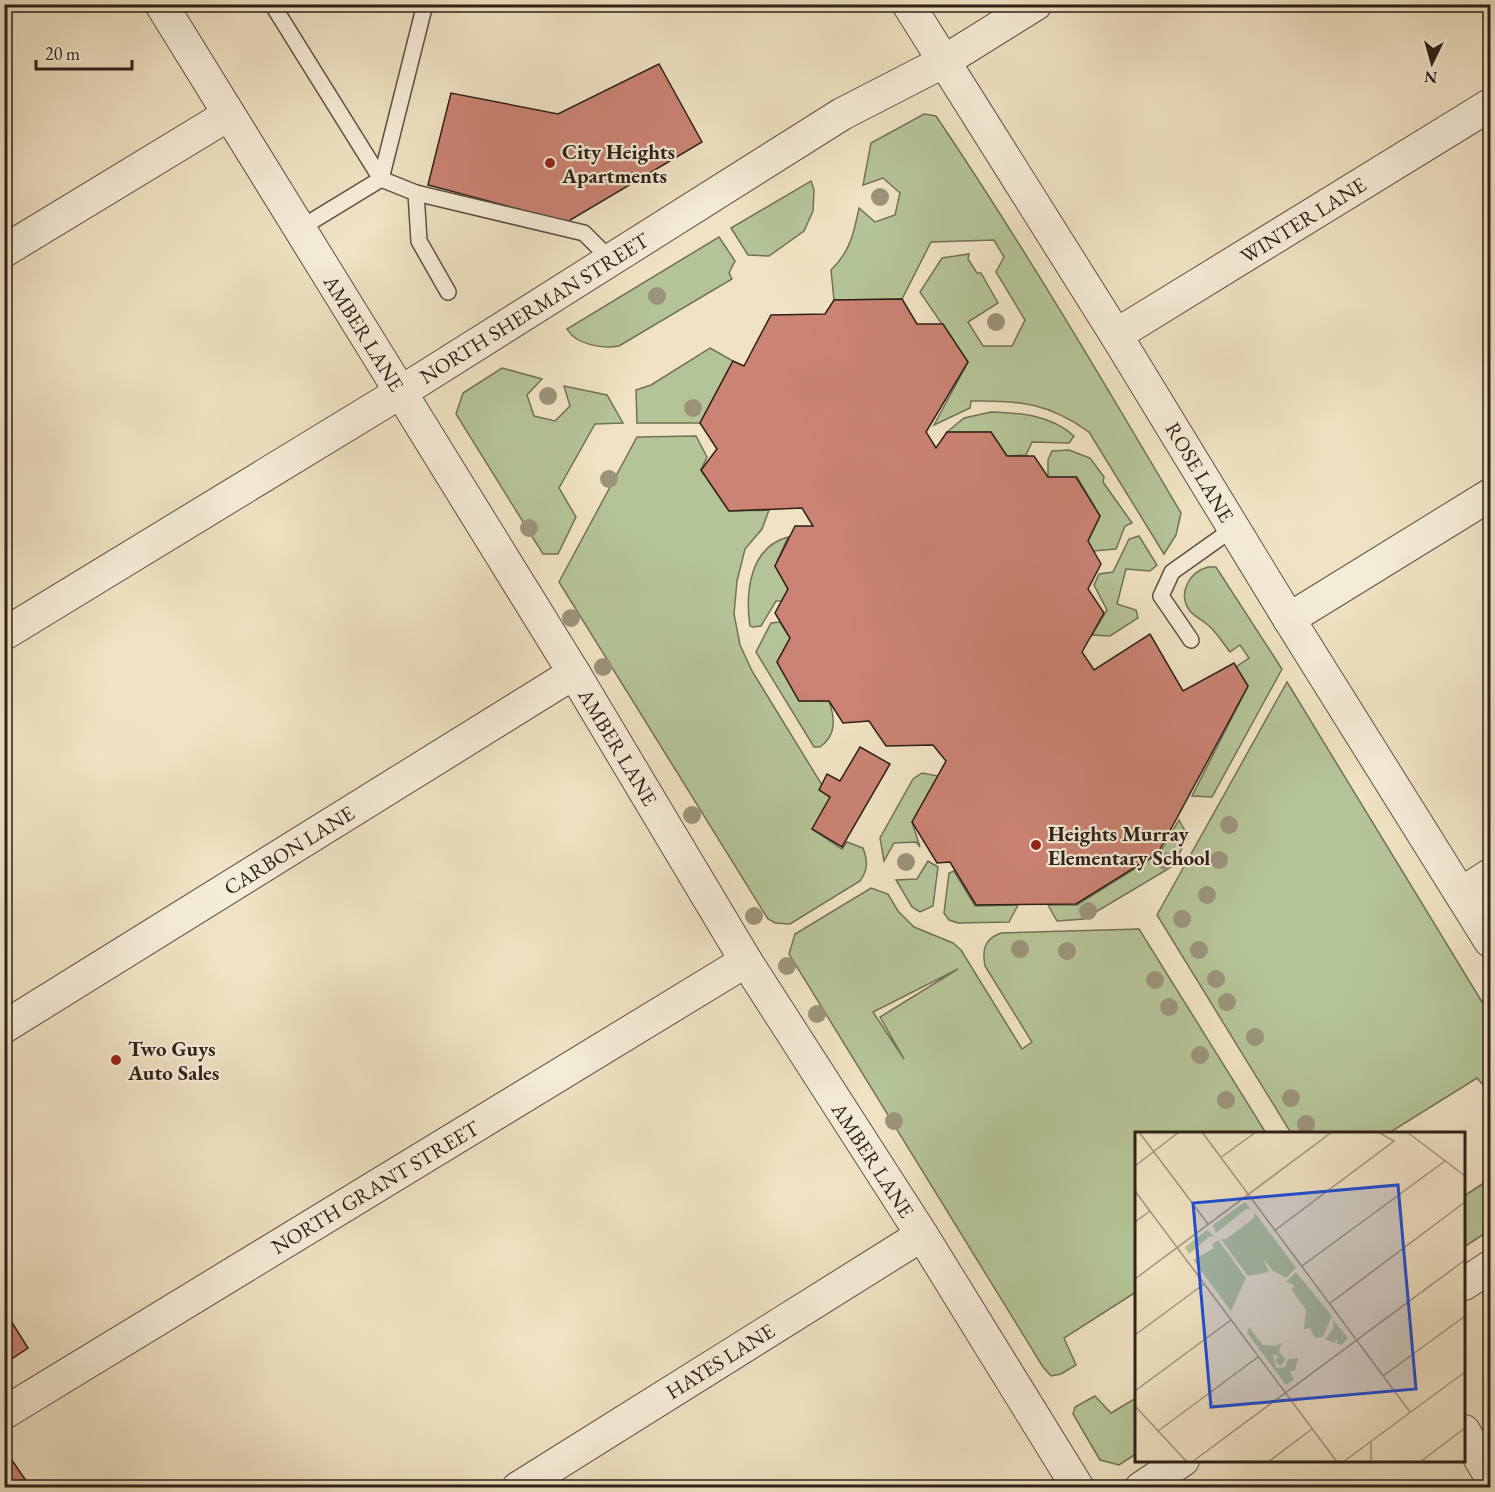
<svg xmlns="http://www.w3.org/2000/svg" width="1495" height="1492" font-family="'EB Garamond',serif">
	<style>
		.green { fill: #b5c497; stroke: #717258; stroke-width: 1.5; fill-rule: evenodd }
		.building { fill: #cb8373; stroke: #2d2118; stroke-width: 1.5 }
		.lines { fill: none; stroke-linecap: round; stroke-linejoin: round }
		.lane-casing { stroke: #5e5143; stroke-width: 18 }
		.street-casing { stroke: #5e5143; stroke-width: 34 }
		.lane { stroke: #f5ecd8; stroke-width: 15 }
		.street { stroke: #f5ecd8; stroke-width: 32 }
		.tree { fill: #9b937a }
		.poi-dot { fill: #8f2418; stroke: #f5ecd8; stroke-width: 2 }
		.labels { text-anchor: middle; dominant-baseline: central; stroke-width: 4.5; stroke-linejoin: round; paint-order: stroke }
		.poi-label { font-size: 21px; font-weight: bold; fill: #2d2118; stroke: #f5ecd8; text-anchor: start }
		.street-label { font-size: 21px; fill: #2d2118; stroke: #f5ecd8 }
		.inset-road { fill: none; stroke: #a2957f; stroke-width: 1.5 }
		.view { fill: #1d4ed8; fill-opacity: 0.15; stroke: #1d4ed8; stroke-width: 3 }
		.inset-edge { fill: none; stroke: #2d2118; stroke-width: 3 }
	</style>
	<rect width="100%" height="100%" fill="#f0e2c3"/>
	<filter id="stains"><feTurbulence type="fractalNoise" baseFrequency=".00333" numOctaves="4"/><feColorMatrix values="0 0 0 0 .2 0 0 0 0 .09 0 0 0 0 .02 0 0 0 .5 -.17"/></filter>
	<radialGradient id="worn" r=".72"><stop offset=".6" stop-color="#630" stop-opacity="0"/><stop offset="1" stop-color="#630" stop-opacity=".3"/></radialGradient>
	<!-- green -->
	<g class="green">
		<path d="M924 114 936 116C1023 245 1102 379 1181 513L1176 535 1164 554 1089 432C1049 403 1019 400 971 401L970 408 934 425 968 362 920 292 942 258 969 254 968 259 977 273H981L998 303 968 322 983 346H1012L1025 320 996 272 1004 257 994 240 931 242 902 299 834 300 831 270C850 252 854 233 859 208L875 222 895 215 900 193 883 178 863 185 871 143Z"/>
		<path d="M811 181 814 190 813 211 804 231 769 256 748 255 731 228Z"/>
		<path d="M719 237 735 261 729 273 732 279 619 346C603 349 576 345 567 329Z"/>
		<path d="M710 348 733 361 700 423H637L636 390 651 385Z"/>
		<path d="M502 368 542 379 527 395 534 416 555 421 570 406 564 386 607 395 623 423 595 424 559 488 576 517 558 554H543L456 414 463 393Z"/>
		<path d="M991 412C1021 413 1051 415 1074 436L1069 443 1032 442 1026 455 1007 456 991 432H947L964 418Z"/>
		<path d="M696 436 707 457 701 470 729 511 769 510 762 529 745 549 737 581 734 614 740 645 752 671 830 798 812 829 842 849 847 842 863 848C868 861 868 870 860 881L790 924 775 923 768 919 559 582 637 437Z"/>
		<path d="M1069 450 1090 458 1104 477 1103 482 1132 523 1125 526 1116 549 1093 551 1088 541 1100 516 1077 477H1048V460L1052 451Z"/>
		<path d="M1139 536 1157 565 1150 571 1126 569 1117 604 1136 610 1138 618 1110 636 1092 635 1107 610 1094 585 1099 574 1113 572 1129 539Z"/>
		<path d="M788 537 775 566 788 589 782 601H776L761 626 753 627 750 626C745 592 750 547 788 537Z"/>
		<path d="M1208 567H1216L1282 669 1212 797 1192 796 1248 686 1236 667 1249 658 1240 645 1230 652C1223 643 1217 633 1209 626 1204 621 1195 617 1190 611 1177 594 1189 572 1208 567Z"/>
		<path d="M780 622 790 638 777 662 799 701H829C835 718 837 735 820 747H814L756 652 771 623Z"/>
		<path d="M1287 682 1490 1015V1093L1477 1078 1389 1133H1291L1157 915Z"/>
		<path d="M922 773 938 776 912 822 920 847 916 842 894 843 884 861 880 838 913 779Z"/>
		<path d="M1179 820 1188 836 1173 866 1084 919 1057 921 1048 905H1077L1160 853Z"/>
		<path d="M928 861 938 867 933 906 920 912 912 907 896 880 917 879Z"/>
		<path d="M954 871 975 906 1018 905 1009 922 958 923 949 920 944 913 949 873Z"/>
		<path d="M871 888 888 894 898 911 914 927 953 943 961 950 1022 1049 1032 1042 985 966C982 950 984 939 1001 933L1139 929 1266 1133 1136 1134V1292L1064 1338 1076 1365 1061 1374 1051 1376 1043 1367 789 954 795 934ZM958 969 880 1017 904 1059 873 1012Z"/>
		<path d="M1490 1179V1230L1464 1247V1196Z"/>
		<path d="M1095 1396 1111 1413 1136 1398V1454L1119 1465 1100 1460 1073 1414 1075 1407Z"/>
	</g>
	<!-- building -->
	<g class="building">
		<path d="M659 64 702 142 567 222 428 185 451 93 558 114Z"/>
		<path d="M902 299 917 324H943L968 362 926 432 936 448 947 432H991L1007 456H1034L1048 477H1076L1100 516 1088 541 1101 564 1088 589 1104 613 1082 652 1094 670 1150 634 1183 691 1234 663 1248 686 1158 853 1076 904 976 905 950 862 937 863 912 822 946 761 933 745 886 746 869 721 843 723 829 701H799L777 662 790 638 775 613 788 589 775 566 795 526H813L802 508 729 511 701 470 717 449 700 423 733 361 744 366 771 315 825 314 834 300Z"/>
		<path d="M860 747 890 764 842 847 812 829 830 797 819 790 827 774 840 781Z"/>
		<path d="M4 1310 28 1348 7 1362 4 1358Z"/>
		<path d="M7 1453 31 1488H4Z"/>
	</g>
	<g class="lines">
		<defs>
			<g id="lane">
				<path d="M272 4 381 179 416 193 584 233 611 260"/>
				<path d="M416 193 419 241 448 292"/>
				<path d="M299 229 381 179 425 4"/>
				<path d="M1191 640 1161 596 1172 572 1234 528"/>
			</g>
			<g id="street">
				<path d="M161 4 574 673 746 961 922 1235 1078 1488"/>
				<path d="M908 4 1116 335 1289 619 1490 941"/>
				<path d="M4 251 228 115"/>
				<path d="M1116 335 1490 105"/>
				<path d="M1289 619 1490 495"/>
				<path d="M4 634 401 392 842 114 943 62 1036 4"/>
				<path d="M1462 893 1490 875"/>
				<path d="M4 1027 574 673"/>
				<path d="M1464 1284 1490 1267"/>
				<path d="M4 1413 746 961"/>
				<path d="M1464 1431 1490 1476"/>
				<path d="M518 1488 922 1235"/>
				<path d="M1141 1488 1183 1460"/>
			</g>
		</defs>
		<!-- lane casing -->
		<use href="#lane" class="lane-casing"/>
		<!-- street casing -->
		<use href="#street" class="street-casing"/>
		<!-- lane -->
		<use href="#lane" class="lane"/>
		<!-- street -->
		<use href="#street" class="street"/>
	</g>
	<!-- trees -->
	<g class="tree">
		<circle cx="880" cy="197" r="9"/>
		<circle cx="657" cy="296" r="9"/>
		<circle cx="996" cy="322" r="9"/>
		<circle cx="548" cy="396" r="9"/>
		<circle cx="693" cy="408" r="9"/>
		<circle cx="609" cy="479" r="9"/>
		<circle cx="529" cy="528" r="9"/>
		<circle cx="571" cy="618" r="9"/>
		<circle cx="603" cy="667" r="9"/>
		<circle cx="692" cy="815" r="9"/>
		<circle cx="1229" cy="825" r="9"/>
		<circle cx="1219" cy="860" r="9"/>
		<circle cx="1165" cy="861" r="9"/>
		<circle cx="906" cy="862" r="9"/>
		<circle cx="1207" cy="895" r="9"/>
		<circle cx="1088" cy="911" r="9"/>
		<circle cx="754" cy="916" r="9"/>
		<circle cx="1182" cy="919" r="9"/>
		<circle cx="1020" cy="949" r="9"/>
		<circle cx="1199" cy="950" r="9"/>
		<circle cx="1067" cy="951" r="9"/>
		<circle cx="787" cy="966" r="9"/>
		<circle cx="1216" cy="979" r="9"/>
		<circle cx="1155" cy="980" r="9"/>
		<circle cx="1227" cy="1002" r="9"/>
		<circle cx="1169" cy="1007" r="9"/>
		<circle cx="817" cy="1014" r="9"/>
		<circle cx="1255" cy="1037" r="9"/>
		<circle cx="1200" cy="1055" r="9"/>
		<circle cx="1291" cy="1098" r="9"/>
		<circle cx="1226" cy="1100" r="9"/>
		<circle cx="894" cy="1121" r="9"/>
		<circle cx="1306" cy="1124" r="9"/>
	</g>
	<!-- markers -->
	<g class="poi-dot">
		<circle cx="550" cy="163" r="6"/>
		<circle cx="1036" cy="845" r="6"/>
		<circle cx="116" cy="1060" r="6"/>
	</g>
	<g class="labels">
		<!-- poi labels -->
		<g class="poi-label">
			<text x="562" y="151">City Heights<tspan x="562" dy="24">Apartments</tspan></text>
			<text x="1048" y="833">Heights Murray<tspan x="1048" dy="24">Elementary School</tspan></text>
			<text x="128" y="1048">Two Guys<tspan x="128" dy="24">Auto Sales</tspan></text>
		</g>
		<!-- street labels -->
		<g class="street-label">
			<text transform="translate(1303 220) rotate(-32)">WINTER LANE</text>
			<text transform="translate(534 308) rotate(-32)">NORTH SHERMAN STREET</text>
			<text transform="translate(364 333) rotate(58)">AMBER LANE</text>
			<text transform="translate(1200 472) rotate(59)">ROSE LANE</text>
			<text transform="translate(618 747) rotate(59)">AMBER LANE</text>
			<text transform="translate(289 850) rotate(-32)">CARBON LANE</text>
			<text transform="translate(873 1160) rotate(57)">AMBER LANE</text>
			<text transform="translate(375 1187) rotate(-31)">NORTH GRANT STREET</text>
			<text transform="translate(720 1361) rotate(-32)">HAYES LANE</text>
		</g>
	</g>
	<!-- overview -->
	<g transform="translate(1135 1132)">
		<rect width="330" height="330" fill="#f0e2c3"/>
		<path d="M110 70 116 77H111L81 101 78 93ZM120 81 161 136 151 146 137 138 128 126 134 140 113 144 86 107H91L118 87ZM72 98 80 105 75 104 54 122 50 115ZM83 108 111 146 96 179 58 128 79 116 77 113ZM161 140 197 184 188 205 180 206 175 196 169 197 171 178 157 158 159 153 151 150ZM198 188 213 206 207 213 202 212V207L199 211 190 207 198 197ZM114 195 128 213 142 214 147 210 144 219 151 228 145 234 140 228 144 225 138 222 141 236 150 235 153 227 163 226 160 239H155L159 248 151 253 112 201Z" fill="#b5c497"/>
		<path class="inset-road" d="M4 0 73 92M67 0 275 280M272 0 330 44M85 26 121 0M0 34 44 0M0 59 202 330M0 90 15 79M139 99 259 9 243 0M167 134 310 29M0 147 197 0M194 172 330 70M0 203 69 152M248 244 330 184M0 259 96 188M0 274 52 330M23 299 123 225M236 310V330M57 330 330 128M133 330 177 297M208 330 330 240M285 330 330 296"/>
		<path class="view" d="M263 53 281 257 76 275 58 71Z"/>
		<rect width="330" height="330" class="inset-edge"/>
	</g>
	<!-- margin -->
	<rect width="1495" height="1492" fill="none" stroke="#f0e2c3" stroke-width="24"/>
	<rect x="6" y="6" width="1483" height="1480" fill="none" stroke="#2d2118" stroke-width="3"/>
	<rect x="12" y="12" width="1471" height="1468" fill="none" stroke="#2d2118" stroke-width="1.5"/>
	<!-- north arrow -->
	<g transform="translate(1432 63) rotate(185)" stroke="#f5ecd8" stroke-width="4.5" paint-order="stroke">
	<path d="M0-4.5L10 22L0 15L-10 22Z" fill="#2d2118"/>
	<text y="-9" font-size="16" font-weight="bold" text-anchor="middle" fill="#2d2118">N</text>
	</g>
	<!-- scale -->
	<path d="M36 60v9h96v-9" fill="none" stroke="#2d2118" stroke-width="3"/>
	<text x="45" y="60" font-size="18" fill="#2d2118" stroke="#f5ecd8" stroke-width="4.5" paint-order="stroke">20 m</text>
	<rect width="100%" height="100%" filter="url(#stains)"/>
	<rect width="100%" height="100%" fill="url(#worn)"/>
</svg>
